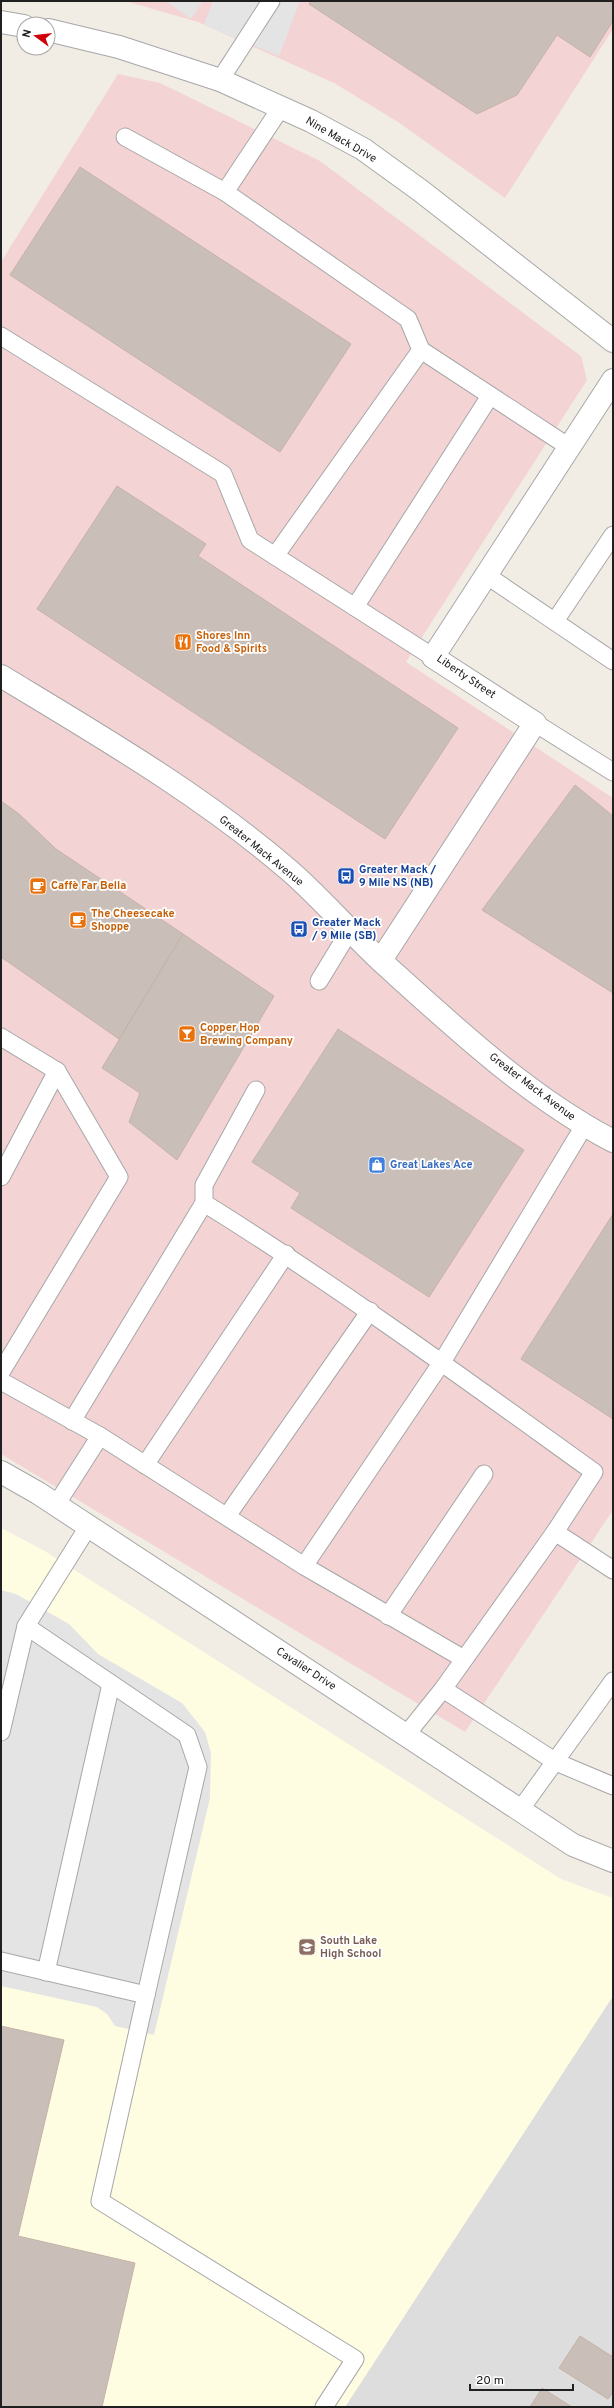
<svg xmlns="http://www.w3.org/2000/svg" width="614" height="2408" font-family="Overpass,sans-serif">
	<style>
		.residential { fill: #dedddd }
		.commercial { fill: #f3d3d4 }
		.education { fill: #fffde1 }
		.parking { fill: #e4e4e4 }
		.building { fill: #cabfb8; stroke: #c5b2a6 }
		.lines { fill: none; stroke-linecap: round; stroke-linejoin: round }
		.service-casing { stroke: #a7a7a7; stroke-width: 19 }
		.minor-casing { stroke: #a7a7a7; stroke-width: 24 }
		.tertiary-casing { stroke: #a7a7a7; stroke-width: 24 }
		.service { stroke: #fff; stroke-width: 17 }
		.minor { stroke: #fff; stroke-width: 22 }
		.tertiary { stroke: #fff; stroke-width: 22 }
		.labels { text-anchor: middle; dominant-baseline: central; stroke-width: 3.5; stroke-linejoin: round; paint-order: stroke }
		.street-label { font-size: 11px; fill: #202020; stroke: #fff }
		.food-label { font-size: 11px; font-weight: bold; fill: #c56008; stroke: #fff; text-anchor: start }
		.transit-label { font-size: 11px; font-weight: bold; fill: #164399; stroke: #fff; text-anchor: start }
		.shop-label { font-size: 11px; font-weight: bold; fill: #366cbe; stroke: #fff; text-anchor: start }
		.education-label { font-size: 11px; font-weight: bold; fill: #785e54; stroke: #fff; text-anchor: start }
	</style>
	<rect width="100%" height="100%" fill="#f1ede5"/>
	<!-- residential -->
	<path class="residential" d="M613 1996V2407H345Z"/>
	<!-- commercial -->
	<g class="commercial">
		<path d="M125 1H613V29L505 198 398 122 334 83 198 22Z"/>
		<path d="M118 74 160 83 320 161 581 356 587 380 406 662 613 798V1510L465 1732 1 1454V262Z"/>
	</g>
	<!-- education -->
	<path class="education" d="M1 1528 43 1550 561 1879 613 1898V1996L345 2407H1Z"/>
	<!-- parking -->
	<g class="parking">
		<path d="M166 1H203L191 19Z"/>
		<path d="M213 1H300L279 56 204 25Z"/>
		<path d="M1 1590 16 1594 69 1624 98 1654 182 1703 205 1732 211 1753 210 1798 154 2035 115 2026 107 2014 97 2007 1 1986Z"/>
	</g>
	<!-- building -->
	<g class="building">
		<path d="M311 1H613V21L590 57 557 35 517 95 477 114 309 4Z"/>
		<path d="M80 167 351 344 280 452 10 275Z"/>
		<path d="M117 486 206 544 198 556 458 728 385 839 37 609Z"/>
		<path d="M575 785 613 816V993L482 910Z"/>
		<path d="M1 801 19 814 56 849 183 934 119 1039 1 957Z"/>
		<path d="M183 934 274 996 177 1160 129 1122 140 1093 102 1068Z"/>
		<path d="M338 1029 524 1150 429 1297 291 1208 300 1193 252 1162Z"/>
		<path d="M613 1214V1419L521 1359Z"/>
		<path d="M1 2026 64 2040 18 2236 135 2263 102 2407H1Z"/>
		<path d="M580 2336 613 2357V2392L608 2399 559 2368Z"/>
		<path d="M542 2388 572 2407H530Z"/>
	</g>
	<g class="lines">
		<defs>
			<g id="service">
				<path d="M220 80 271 1"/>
				<path d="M280 109 225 192 408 319 421 350 569 447"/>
				<path d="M125 137 225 192"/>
				<path d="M1 336 223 474 250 540 433 657"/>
				<path d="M275 556 421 350"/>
				<path d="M486 575 613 661"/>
				<path d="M355 607 490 396"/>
				<path d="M555 621 613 535"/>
				<path d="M535 723 613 772"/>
				<path d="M319 981 350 930"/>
				<path d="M1 1037 57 1071 119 1177 1 1372"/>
				<path d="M1 1177 57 1071"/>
				<path d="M204 1203V1185L256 1090"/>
				<path d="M1 1381 100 1436 56 1505"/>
				<path d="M72 1421 204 1203C339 1287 466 1380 594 1472L555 1532 613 1570"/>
				<path d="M100 1436 304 1566 464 1659"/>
				<path d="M145 1465 286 1254"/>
				<path d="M227 1516 370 1311"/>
				<path d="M304 1566 442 1362 584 1126"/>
				<path d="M388 1616 484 1474"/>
				<path d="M26 1626 187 1735 198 1767 146 1995"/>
				<path d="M443 1689 556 1762 613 1786"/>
				<path d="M1 1732 26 1626 88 1527"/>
				<path d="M406 1735 443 1689 555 1532"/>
				<path d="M520 1810 613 1681"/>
				<path d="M1 1961 146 1995 100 2201 355 2359 324 2407"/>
				<path d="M46 1972 111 1684"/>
			</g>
			<g id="minor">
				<path d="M1 22 24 26"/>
				<path d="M48 30 119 47 220 80 311 121 363 149 421 191 613 341"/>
				<path d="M381 960 535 723 433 657 613 380"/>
				<path d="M1 1472 38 1493 573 1845 613 1861"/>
			</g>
			<path id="tertiary" d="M1 676C100 736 202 795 290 871 322 899 350 932 381 961 453 1026 527 1096 613 1141"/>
		</defs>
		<!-- service casing -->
		<use href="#service" class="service-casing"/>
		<!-- minor casing -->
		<use href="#minor" class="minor-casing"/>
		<!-- tertiary casing -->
		<use href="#tertiary" class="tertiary-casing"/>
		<!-- service -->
		<use href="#service" class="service"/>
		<!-- minor -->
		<use href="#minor" class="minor"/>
		<!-- tertiary -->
		<use href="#tertiary" class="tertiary"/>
	</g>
	<!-- icons -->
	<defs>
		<symbol id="restaurant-square" viewBox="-11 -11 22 22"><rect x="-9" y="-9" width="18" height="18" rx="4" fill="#e8710a" stroke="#fff"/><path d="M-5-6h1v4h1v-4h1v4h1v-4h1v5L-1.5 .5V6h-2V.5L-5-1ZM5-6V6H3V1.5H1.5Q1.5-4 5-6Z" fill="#fff"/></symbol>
		<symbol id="bus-square" viewBox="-11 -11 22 22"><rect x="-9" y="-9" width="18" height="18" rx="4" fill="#1a4fb4" stroke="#fff"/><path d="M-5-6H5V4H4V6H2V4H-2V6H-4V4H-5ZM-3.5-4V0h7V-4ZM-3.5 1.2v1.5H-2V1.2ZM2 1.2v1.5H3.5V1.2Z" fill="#fff"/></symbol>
		<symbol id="cafe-square" viewBox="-11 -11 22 22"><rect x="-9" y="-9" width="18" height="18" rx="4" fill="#e8710a" stroke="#fff"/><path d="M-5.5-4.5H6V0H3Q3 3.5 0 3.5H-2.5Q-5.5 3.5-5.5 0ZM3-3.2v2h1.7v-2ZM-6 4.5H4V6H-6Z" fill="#fff"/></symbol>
		<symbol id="bar-square" viewBox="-11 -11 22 22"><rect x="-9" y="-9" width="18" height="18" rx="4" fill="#e8710a" stroke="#fff"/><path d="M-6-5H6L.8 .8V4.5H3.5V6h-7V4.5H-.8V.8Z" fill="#fff"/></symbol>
		<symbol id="shop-square" viewBox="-11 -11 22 22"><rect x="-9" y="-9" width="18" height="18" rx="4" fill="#3f7fe0" stroke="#fff"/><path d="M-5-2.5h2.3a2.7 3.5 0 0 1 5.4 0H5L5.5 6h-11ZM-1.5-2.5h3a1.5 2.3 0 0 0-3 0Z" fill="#fff"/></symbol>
		<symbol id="school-square" viewBox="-11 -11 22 22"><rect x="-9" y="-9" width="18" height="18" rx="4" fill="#8d6e63" stroke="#fff"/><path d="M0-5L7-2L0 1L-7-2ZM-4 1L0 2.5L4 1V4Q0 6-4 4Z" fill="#fff"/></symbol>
	</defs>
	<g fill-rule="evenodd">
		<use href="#restaurant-square" x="173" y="632" width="20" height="20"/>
		<use href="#bus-square" x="336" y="866" width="20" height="20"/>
		<use href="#cafe-square" x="28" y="876" width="20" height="20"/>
		<use href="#cafe-square" x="68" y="910" width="20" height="20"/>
		<use href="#bus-square" x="289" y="919" width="20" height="20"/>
		<use href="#bar-square" x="177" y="1024" width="20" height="20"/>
		<use href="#shop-square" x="367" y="1155" width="20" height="20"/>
		<use href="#school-square" x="297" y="1937" width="20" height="20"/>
	</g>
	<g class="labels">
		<!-- street labels -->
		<g class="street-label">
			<text transform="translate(341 140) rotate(30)">Nine Mack Drive</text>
			<text transform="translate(466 677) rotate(34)">Liberty Street</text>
			<text transform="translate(261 851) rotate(39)">Greater Mack Avenue</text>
			<text transform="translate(532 1087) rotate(37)">Greater Mack Avenue</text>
			<text transform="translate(306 1669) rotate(33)">Cavalier Drive</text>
		</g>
		<!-- food labels -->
		<g class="food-label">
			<text x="196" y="636">Shores Inn<tspan x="196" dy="13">Food &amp; Spirits</tspan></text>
			<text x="51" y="886">Caffè Far Bella</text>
			<text x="91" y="914">The Cheesecake<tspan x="91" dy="13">Shoppe</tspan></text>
			<text x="200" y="1028">Copper Hop<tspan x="200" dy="13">Brewing Company</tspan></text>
		</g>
		<!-- transit labels -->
		<g class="transit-label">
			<text x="359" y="870">Greater Mack /<tspan x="359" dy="13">9 Mile NS (NB)</tspan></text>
			<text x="312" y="923">Greater Mack<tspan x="312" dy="13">/ 9 Mile (SB)</tspan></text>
		</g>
		<!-- shop labels -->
		<g class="shop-label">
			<text x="390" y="1165">Great Lakes Ace</text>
		</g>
		<!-- education labels -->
		<g class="education-label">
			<text x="320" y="1941">South Lake<tspan x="320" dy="13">High School</tspan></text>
		</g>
	</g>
	<!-- border -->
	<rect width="614" height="2408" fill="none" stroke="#202020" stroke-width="4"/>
	<!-- north arrow -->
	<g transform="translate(36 36) rotate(285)"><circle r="19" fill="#ffffff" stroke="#a6a6a6"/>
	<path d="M0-3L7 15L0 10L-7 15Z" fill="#d0000b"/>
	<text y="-6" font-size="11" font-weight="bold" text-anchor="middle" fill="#202020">N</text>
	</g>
	<!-- scale -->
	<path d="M470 2384v6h103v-6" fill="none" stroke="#202020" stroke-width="2"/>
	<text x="476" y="2384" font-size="12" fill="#202020" stroke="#ffffff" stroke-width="3" paint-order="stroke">20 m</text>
</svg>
